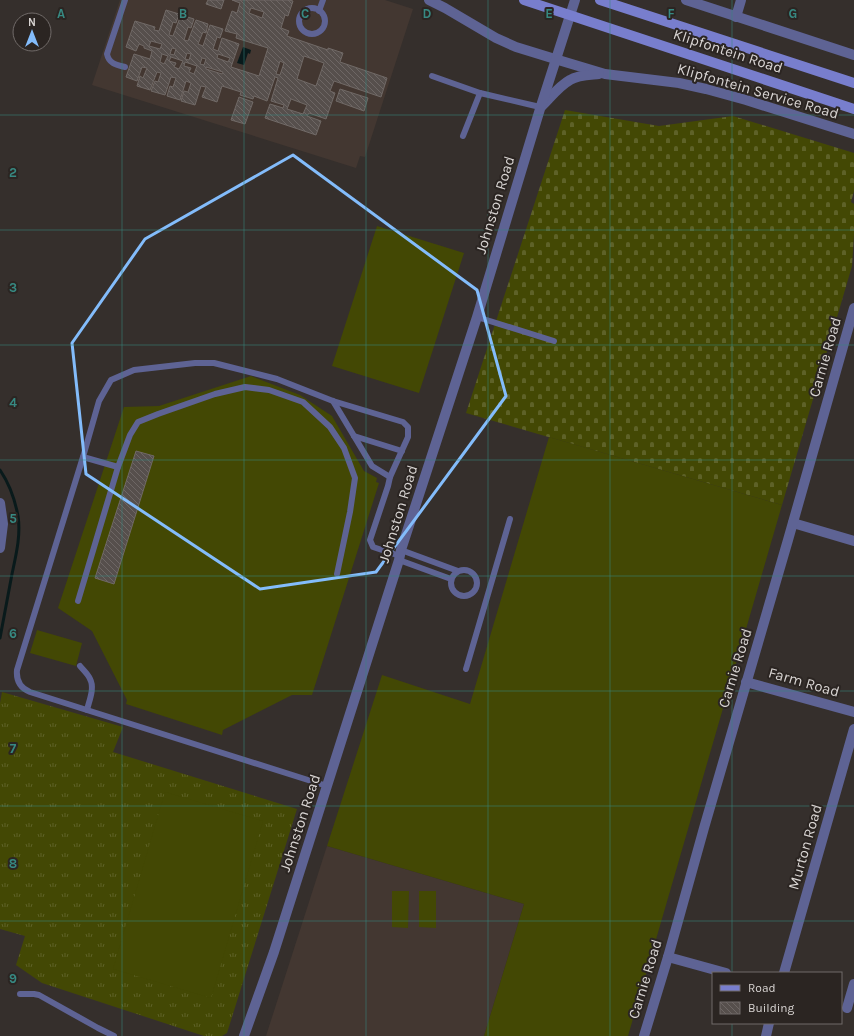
<svg xmlns="http://www.w3.org/2000/svg" width="854" height="1036" font-family="Karla,sans-serif">
	<style>
		.built { fill: #433731 }
		.grass { fill: url(#grass-tufts) }
		.cemetery { fill: url(#cemetery-stones) }
		.garden { fill: #434804 }
		.water { fill: #091a1b }
		.lines { fill: none; stroke-linecap: round; stroke-linejoin: round }
		.stream { stroke: #091a1b; stroke-width: 3 }
		.building { fill: url(#building-back-hatch); stroke: #706966; fill-rule: evenodd }
		.service { stroke: #5e6394; stroke-width: 6 }
		.minor { stroke: #5e6394; stroke-width: 10 }
		.tertiary { stroke: #5e6394; stroke-width: 10 }
		.secondary { stroke: #787ecd; stroke-width: 10 }
		.marked { fill: none; stroke: #83bcfb; stroke-width: 3; stroke-linejoin: round }
		.grid { fill: none; stroke: #378982; stroke-width: 1; stroke-opacity: 0.55 }
		.labels { text-anchor: middle; dominant-baseline: central; stroke-width: 4; stroke-linejoin: round; paint-order: stroke }
		.street-label { font-size: 15px; fill: #d9d5d3; stroke: #2b2522 }
		.grid-label { font-size: 13px; text-anchor: middle; font-weight: bold; fill: #378982; stroke: #2b2522; stroke-width: 4; stroke-linejoin: round; paint-order: stroke }
	</style>
	<defs>
		<pattern id="grass-tufts" width="24" height="20" patternUnits="userSpaceOnUse"><rect width="24" height="20" fill="#434804"/><path d="M3 7l-1-3M5 7V3M7 7l1-3M15 17l-1-3M17 17v-4M19 17l1-3" fill="none" stroke="#5e6228"/></pattern>
		<pattern id="cemetery-stones" width="16" height="16" patternUnits="userSpaceOnUse"><rect width="16" height="16" fill="#434804"/><path d="M2 7V4a2 2 0 0 1 4 0v3zM10 15v-3a2 2 0 0 1 4 0v3z" fill="#5e6228"/></pattern>
		<pattern id="building-back-hatch" width="6" height="6" patternUnits="userSpaceOnUse"><rect width="6" height="6" fill="#564f4c"/><path d="M-1 5l2 2M0 0l6 6M5-1l2 2" fill="none" stroke="#6e6765"/></pattern>
	</defs>
	<rect width="100%" height="100%" fill="#352f2c"/>
	<!-- built -->
	<g class="built">
		<path d="M120 0H385L413 9 365 157 360 156 356 168 92 85Z"/>
		<path d="M327 846 524 904 484 1036H266Z"/>
	</g>
	<!-- grass -->
	<path class="grass" d="M2 692 123 727 113 752 297 809 227 1033 222 1036H204L42 983 16 965 25 936 0 929V703Z"/>
	<!-- cemetery -->
	<path class="cemetery" d="M565 110 659 126 733 116 854 153V191L851 202 854 204V234L852 266 782 505 466 413Z"/>
	<!-- garden -->
	<g class="garden">
		<path d="M377 226 464 253 419 393 332 366Z"/>
		<path d="M251 376 300 395 332 416 364 471 377 478 376 482 379 483 312 695H292L223 730 222 735 126 704 127 700 92 631 58 608 124 407 159 406Z"/>
		<path d="M549 437 782 505 628 1036H484L524 904 327 846 382 675 470 704Z"/>
		<path d="M37 630 82 643 76 666 30 653Z"/>
		<path d="M165 792 263 821 211 998 113 969Z"/>
		<path d="M392 891H409L408 928 392 927Z"/>
		<path d="M419 891H436V928L419 927Z"/>
	</g>
	<!-- water -->
	<path class="water" d="M243 47 251 50 250 54 248 53 244 65 237 63Z"/>
	<g class="lines">
		<!-- stream -->
		<path class="stream" d="M0 470C9 483 15 500 18 516 21 535 16 555 12 574 8 595 4 617 0 638"/>
	</g>
	<!-- building -->
	<g class="building">
		<path d="M208 0H224L221 9 206 4Z"/>
		<path d="M232 0H289L293 1 288 16 285 15 281 28 289 31 287 36 328 50V48L343 53 340 62 387 78 381 97 334 81 330 91 335 93 326 119 309 113 307 116 321 121 316 135 265 118 270 104 283 108 284 105 271 101 278 78 275 77 267 101 254 96 253 99 240 95 241 92 222 86 217 102 202 97 206 87 201 86 195 105 181 101 184 91 188 92 191 83 186 81 180 100 167 96 170 86 173 87 176 78 171 77 165 95 151 91 155 81 158 82 161 73 157 72 150 90 137 86 140 76 143 78 147 68 142 67 137 81 126 77 134 54 150 59 152 51 144 48V46L139 44 136 51 126 47 135 21 155 27 154 30 159 31 166 10 179 14 176 23 173 22 169 35 173 36 181 15 194 19 191 28 188 27 184 40 188 41 196 20 208 24 206 33 203 32 198 44 203 46 210 25 223 29 220 38 217 37 213 49 218 51 222 38 239 44 231 67 259 76 268 48 236 38 237 34 225 31 232 11 237 13 240 3ZM251 8 264 12 262 18 249 13ZM151 41 162 44 160 49 149 46ZM172 48 176 49 174 55 170 54ZM187 53 191 54 189 60 185 59ZM162 54 168 56 164 64 160 62ZM218 54 230 58 228 62 217 58ZM304 56 324 63 316 86 297 79ZM171 57 183 61 179 69 174 67 176 63 169 61ZM202 58 206 59 204 65 200 64ZM280 61 284 63 280 75 276 74ZM185 62 197 66 194 74 189 72 191 68 184 66ZM206 67 223 72 222 74 206 69ZM291 99 307 105 303 114 287 109Z"/>
		<path d="M340 89 368 98 364 111 336 101Z"/>
		<path d="M239 97 253 102 245 124 231 120Z"/>
		<path d="M136 451 154 456 114 584 95 578Z"/>
	</g>
	<g class="lines">
		<!-- service -->
		<g class="service">
			<circle cx="312" cy="21" r="13"/>
			<path d="M319 11 323 0"/>
			<path d="M125 67C117 65 109 64 107 54L125 0"/>
			<path d="M432 76 480 93 540 107"/>
			<path d="M463 136 480 93"/>
			<path d="M477 317 554 341"/>
			<path d="M333 401 372 466 390 477"/>
			<path d="M354 436 402 451"/>
			<path d="M83 457 118 467"/>
			<path d="M401 550 458 571"/>
			<path d="M399 560 451 579"/>
			<circle cx="464" cy="583" r="13"/>
			<path d="M78 601 118 467 130 435 138 422 158 414 215 394 245 387 269 390 303 402 330 427 344 448 355 478 350 512 337 574"/>
			<path d="M80 666C83 670 88 674 90 679 95 688 89 701 87 710"/>
			<path d="M466 669 510 519"/>
			<path d="M327 786 30 692C20 688 16 681 17 670L83 457 99 401 111 380 134 370 195 363H214L277 379 333 401 403 422 408 427V437L390 477 388 486 370 540 373 547 400 556"/>
			<path d="M20 994H34L39 995 98 1028 114 1036"/>
		</g>
		<!-- minor -->
		<g class="minor">
			<path d="M686 0 854 55"/>
			<path d="M736 17 741 0"/>
			<path d="M0 503 3 524 0 548"/>
			<path d="M793 523 854 541"/>
			<path d="M746 682 854 712"/>
			<path d="M668 957 726 973"/>
			<path d="M784 973 854 729"/>
			<path d="M847 1008 854 984"/>
			<path d="M644 1036 668 957 704 828 788 540 854 308"/>
			<path d="M766 1036 769 1023"/>
		</g>
		<!-- tertiary -->
		<g class="tertiary">
			<path d="M429 0 445 8 496 38 516 47 555 59 605 74 679 83 706 89 746 100 854 134"/>
			<path d="M542 106C551 97 559 86 570 80 578 75 590 75 599 74"/>
			<path d="M244 1036 274 952 399 560 401 550 477 317 540 109 575 0"/>
		</g>
		<!-- secondary -->
		<g class="secondary">
			<path d="M524 0 854 109"/>
			<path d="M600 0 854 83"/>
		</g>
	</g>
	<!-- marked area -->
	<path class="marked" d="M293 155 477 290 506 396 376 572 260 589 86 474 72 343 145 239Z"/>
	<!-- grid -->
	<path class="grid" d="M122 0V1036M244 0V1036M366 0V1036M488 0V1036M610 0V1036M732 0V973M0 115H854M0 230H854M0 345H854M0 460H854M0 576H854M0 691H854M0 806H854M0 921H854M732 1023V1036"/>
	<g class="labels">
		<!-- street labels -->
		<g class="street-label">
			<text transform="translate(728 51) rotate(18)">Klipfontein Road</text>
			<text transform="translate(758 91) rotate(16)">Klipfontein Service Road</text>
			<text transform="translate(495 205) rotate(-73)">Johnston Road</text>
			<text transform="translate(825 357) rotate(-74)">Carnie Road</text>
			<text transform="translate(398 514) rotate(-73)">Johnston Road</text>
			<text transform="translate(735 668) rotate(-73)">Carnie Road</text>
			<text transform="translate(804 682) rotate(16)">Farm Road</text>
			<text transform="translate(300 823) rotate(-72)">Johnston Road</text>
			<text transform="translate(805 847) rotate(-74)">Murton Road</text>
			<text transform="translate(645 979) rotate(-73)">Carnie Road</text>
		</g>
	</g>
	<g class="grid-label">
		<text x="61" y="18">A</text>
		<text x="183" y="18">B</text>
		<text x="305" y="18">C</text>
		<text x="427" y="18">D</text>
		<text x="549" y="18">E</text>
		<text x="671" y="18">F</text>
		<text x="793" y="18">G</text>
		<text x="13" y="177">2</text>
		<text x="13" y="292">3</text>
		<text x="13" y="407">4</text>
		<text x="13" y="523">5</text>
		<text x="13" y="638">6</text>
		<text x="13" y="753">7</text>
		<text x="13" y="868">8</text>
		<text x="13" y="983">9</text>
	</g>
	<!-- legend -->
	<rect x="712" y="972" width="130" height="52" fill="#2b2522" stroke="#716b69"/>
	<rect x="720" y="985" width="20" height="6" fill="#787ecd" stroke="#716b69"/>
	<text x="748" y="992" font-size="12" fill="#d9d5d3">Road</text>
	<rect x="720" y="1002" width="20" height="12" fill="url(#building-back-hatch)" stroke="#716b69"/>
	<text x="748" y="1012" font-size="12" fill="#d9d5d3">Building</text>
	<!-- north arrow -->
	<g transform="translate(32 32)"><circle r="19" fill="#2b2522" stroke="#716b69"/>
	<path d="M0-3L7 15L0 10L-7 15Z" fill="#83bcfb"/>
	<text y="-6" font-size="11" font-weight="bold" text-anchor="middle" fill="#d9d5d3">N</text>
	</g>
</svg>
